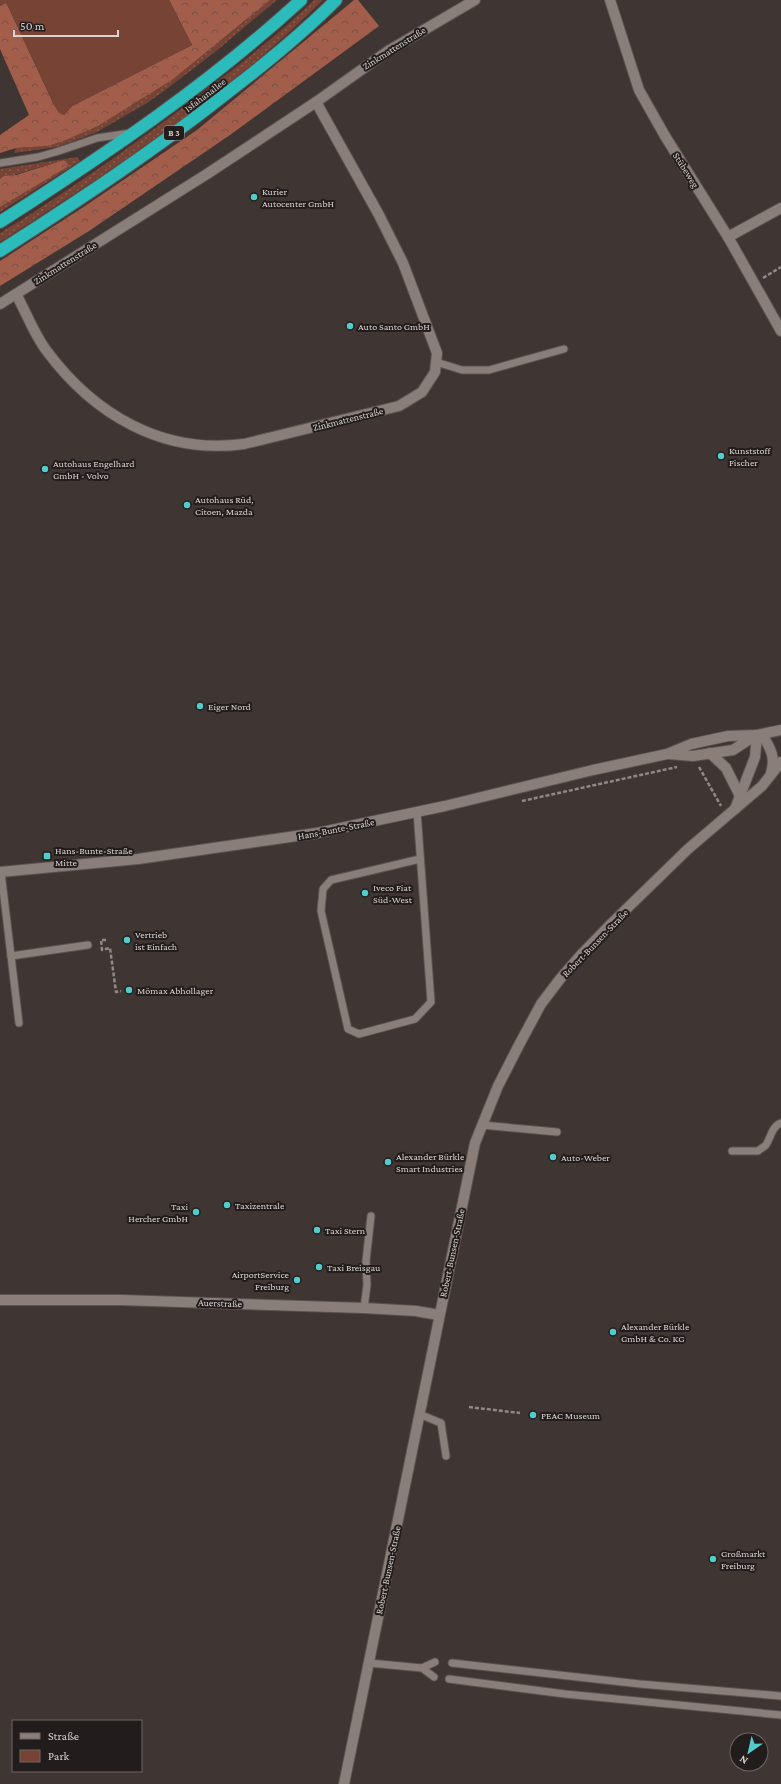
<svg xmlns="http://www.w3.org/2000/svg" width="781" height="1784" font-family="'Crimson Pro',serif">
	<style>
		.grass { fill: url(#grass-dots) }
		.forest { fill: url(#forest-crowns) }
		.green { fill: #764335 }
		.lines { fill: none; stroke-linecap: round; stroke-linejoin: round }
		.lane-casing { stroke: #5b5351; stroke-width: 9 }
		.street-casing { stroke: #5b5351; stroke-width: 12 }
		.highway-casing { stroke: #5b5351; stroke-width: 14 }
		.path { stroke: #918986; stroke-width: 2.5; stroke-dasharray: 4 2; stroke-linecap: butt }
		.lane { stroke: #8a7e7b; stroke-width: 7 }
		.street { stroke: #8a7e7b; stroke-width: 10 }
		.highway { stroke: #2bbbba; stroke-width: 12 }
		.poi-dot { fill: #52cdcc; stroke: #221d1c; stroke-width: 1.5 }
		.labels { text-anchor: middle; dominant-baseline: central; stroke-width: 4; stroke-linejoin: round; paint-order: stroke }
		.shield { fill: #221d1c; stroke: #a39c9b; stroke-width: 1 }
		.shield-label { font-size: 9px; font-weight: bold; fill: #dad3d1 }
		.street-label { font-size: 10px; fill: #dad3d1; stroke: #221d1c }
		.poi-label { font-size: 10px; fill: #dad3d1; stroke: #221d1c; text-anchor: start }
	</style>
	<defs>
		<pattern id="grass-dots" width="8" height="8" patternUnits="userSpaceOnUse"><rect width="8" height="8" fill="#764335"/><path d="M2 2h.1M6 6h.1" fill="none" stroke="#895d51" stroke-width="1.8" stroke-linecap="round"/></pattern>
		<pattern id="forest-crowns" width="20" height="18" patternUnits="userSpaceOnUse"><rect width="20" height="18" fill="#a25d4b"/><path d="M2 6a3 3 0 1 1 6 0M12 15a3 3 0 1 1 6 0" fill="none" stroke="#7b5146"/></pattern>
	</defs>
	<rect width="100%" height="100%" fill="#3f3532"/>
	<!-- grass -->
	<g class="grass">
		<path d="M270 0H277L215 52 164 91 147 103 97 132 57 147 14 153 16 148 48 146 66 140 98 126 172 80Z"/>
		<path d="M314 0H323C228 95 113 169 0 242V233C64 194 125 151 185 106 229 73 274 39 314 0Z"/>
		<path d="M77 157 80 161 0 212V207L68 166 64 160 0 179V169Z"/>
	</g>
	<!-- forest -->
	<g class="forest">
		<path d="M169 0H270L172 80 98 126 66 140 48 146 16 148 0 153V135L29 115 0 49V6L6 2 54 105 64 115 72 106 192 45Z"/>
		<path d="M354 0H358L379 26 230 135 89 231 0 286V261L85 206 197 130Z"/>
		<path d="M64 160 69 166 0 207V179L4 176 16 175Z"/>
	</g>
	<!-- green -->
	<path class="green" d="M0 0H169L192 45 72 106 64 115 59 113 54 105 6 2 0 6Z"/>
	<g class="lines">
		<defs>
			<g id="lane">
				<path d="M0 163 38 157 59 151 97 138 131 133"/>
				<path d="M436 362 462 370H489L564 349"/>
				<path d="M417 812 431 1002 415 1019 359 1034 348 1029 321 911 323 889 331 880 420 859"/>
				<path d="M1 872 19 1023"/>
				<path d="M11 956 88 945"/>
				<path d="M482 1125 557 1132"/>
				<path d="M732 1151H758C760 1149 764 1147 766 1145 771 1137 772 1126 781 1123"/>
				<path d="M364 1308 367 1285 366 1261 371 1216"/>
				<path d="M419 1414 441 1423 446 1456"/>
				<path d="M369 1663 422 1668 435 1662"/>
				<path d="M452 1663 640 1684 781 1696"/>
				<path d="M422 1668 434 1677"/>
				<path d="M449 1679 565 1694 781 1715"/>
			</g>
			<g id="street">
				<path d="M610 0 639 90 665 136 728 237 781 331"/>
				<path d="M728 237 781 208"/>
				<path d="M16 294C26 312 34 334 46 350 94 415 163 455 244 444L399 406 422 392 435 372 437 353 403 263 379 215 316 102"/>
				<path d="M0 304 207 174 316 102 388 51 475 0"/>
				<path d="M762 734C770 748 776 756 771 773"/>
				<path d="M710 753 726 768 739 794"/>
				<path d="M669 754 693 756 733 750 756 735"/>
				<path d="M735 809 755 757 757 735"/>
				<path d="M0 872 138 859 317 833 445 806 593 770 667 754 691 744 728 736 757 735 781 730"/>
				<path d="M0 1300H121L364 1308 416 1311 439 1315"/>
				<path d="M344 1784 475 1143 498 1086 519 1045 541 1004 560 979 580 956 612 923 688 849 762 786 781 762"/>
			</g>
			<g id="highway">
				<path d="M0 222C106 154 208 85 301 0"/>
				<path d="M0 251C78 201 155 150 227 93 265 64 302 34 336 0"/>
			</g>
		</defs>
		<!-- lane casing -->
		<use href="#lane" class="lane-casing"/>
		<!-- street casing -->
		<use href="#street" class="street-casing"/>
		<!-- highway casing -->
		<use href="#highway" class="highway-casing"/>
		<!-- path -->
		<g class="path">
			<path d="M763 278 781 267"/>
			<path d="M699 767 721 806"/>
			<path d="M522 801 677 767"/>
			<path d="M106 940H101L102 950 110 948 116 992 121 991"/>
			<path d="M469 1407 520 1413"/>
		</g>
		<!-- lane -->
		<use href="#lane" class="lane"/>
		<!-- street -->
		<use href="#street" class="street"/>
		<!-- highway -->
		<use href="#highway" class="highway"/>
	</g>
	<!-- markers -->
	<g class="poi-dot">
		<circle cx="254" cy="197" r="4"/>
		<circle cx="350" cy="326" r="4"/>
		<circle cx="721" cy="456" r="4"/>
		<circle cx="45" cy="469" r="4"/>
		<circle cx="187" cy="505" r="4"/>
		<circle cx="200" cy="706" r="4"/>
		<rect x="43" y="852" width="8" height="8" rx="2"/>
		<circle cx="365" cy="893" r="4"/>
		<circle cx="127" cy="940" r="4"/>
		<circle cx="129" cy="990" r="4"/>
		<circle cx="553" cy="1157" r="4"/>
		<circle cx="388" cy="1162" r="4"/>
		<circle cx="227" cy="1205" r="4"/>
		<circle cx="196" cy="1212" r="4"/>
		<circle cx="317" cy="1230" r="4"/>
		<circle cx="319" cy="1267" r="4"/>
		<circle cx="297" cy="1280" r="4"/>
		<circle cx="613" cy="1332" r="4"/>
		<circle cx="533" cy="1415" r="4"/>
		<circle cx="713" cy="1559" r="4"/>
	</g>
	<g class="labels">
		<!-- shield labels -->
		<rect class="shield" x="164" y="126" width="20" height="14" rx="3"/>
		<g class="shield-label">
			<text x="174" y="133">B 3</text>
		</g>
		<!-- street labels -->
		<g class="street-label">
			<text transform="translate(394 48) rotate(-32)">Zinkmattenstraße</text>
			<text transform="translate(205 95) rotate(-37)">Isfahanallee</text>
			<text transform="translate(686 170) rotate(58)">Stübeweg</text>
			<text transform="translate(65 263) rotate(-32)">Zinkmattenstraße</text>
			<text transform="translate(348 419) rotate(-14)">Zinkmattenstraße</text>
			<text transform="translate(336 829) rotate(-11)">Hans-Bunte-Straße</text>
			<text transform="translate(595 943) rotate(-46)">Robert-Bunsen-Straße</text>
			<text transform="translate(452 1253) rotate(-78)">Robert-Bunsen-Straße</text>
			<text transform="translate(220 1303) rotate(2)">Auerstraße</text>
			<text transform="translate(388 1570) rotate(-78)">Robert-Bunsen-Straße</text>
		</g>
		<!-- poi labels -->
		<g class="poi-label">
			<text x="262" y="191">Kurier<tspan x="262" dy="12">Autocenter GmbH</tspan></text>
			<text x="358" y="326">Auto Santo GmbH</text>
			<text x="729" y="450">Kunststoff<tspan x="729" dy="12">Fischer</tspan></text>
			<text x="53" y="463">Autohaus Engelhard<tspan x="53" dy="12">GmbH - Volvo</tspan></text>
			<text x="195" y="499">Autohaus Rüd,<tspan x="195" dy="12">Citoen, Mazda</tspan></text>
			<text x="208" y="706">Eiger Nord</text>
			<text x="55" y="850">Hans-Bunte-Straße<tspan x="55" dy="12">Mitte</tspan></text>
			<text x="373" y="887">Iveco Fiat<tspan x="373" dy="12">Süd-West</tspan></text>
			<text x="135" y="934">Vertrieb<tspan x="135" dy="12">ist Einfach</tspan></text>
			<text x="137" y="990">Mömax Abhollager</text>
			<text x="396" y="1156">Alexander Bürkle<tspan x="396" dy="12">Smart Industries</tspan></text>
			<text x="561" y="1157">Auto-Weber</text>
			<text x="235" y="1205">Taxizentrale</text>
			<text x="188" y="1206" text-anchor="end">Taxi<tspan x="188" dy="12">Hercher GmbH</tspan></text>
			<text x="325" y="1230">Taxi Stern</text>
			<text x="327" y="1267">Taxi Breisgau</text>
			<text x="289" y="1274" text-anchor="end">AirportService<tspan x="289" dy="12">Freiburg</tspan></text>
			<text x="621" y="1326">Alexander Bürkle<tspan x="621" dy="12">GmbH &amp; Co. KG</tspan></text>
			<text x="541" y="1415">PEAC Museum</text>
			<text x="721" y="1553">Großmarkt<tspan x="721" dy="12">Freiburg</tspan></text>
		</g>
	</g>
	<!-- legend -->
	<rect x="12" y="1720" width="130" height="52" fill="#221d1c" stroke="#6c6664"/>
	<rect x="20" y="1733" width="20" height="6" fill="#8a7e7b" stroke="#6c6664"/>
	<text x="48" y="1740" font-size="12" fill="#dad3d1">Straße</text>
	<rect x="20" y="1750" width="20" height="12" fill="#764335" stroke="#6c6664"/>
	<text x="48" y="1760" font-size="12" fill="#dad3d1">Park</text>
	<!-- north arrow -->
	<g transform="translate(749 1752) rotate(214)"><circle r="19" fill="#221d1c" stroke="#6c6664"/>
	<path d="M0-3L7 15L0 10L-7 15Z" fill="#52cdcc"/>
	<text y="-6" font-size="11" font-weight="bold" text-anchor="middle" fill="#dad3d1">N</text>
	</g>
	<!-- scale -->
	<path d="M14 30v6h104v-6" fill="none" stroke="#dad3d1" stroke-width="2"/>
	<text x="20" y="30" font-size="12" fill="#dad3d1" stroke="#221d1c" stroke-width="3" paint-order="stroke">50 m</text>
</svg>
